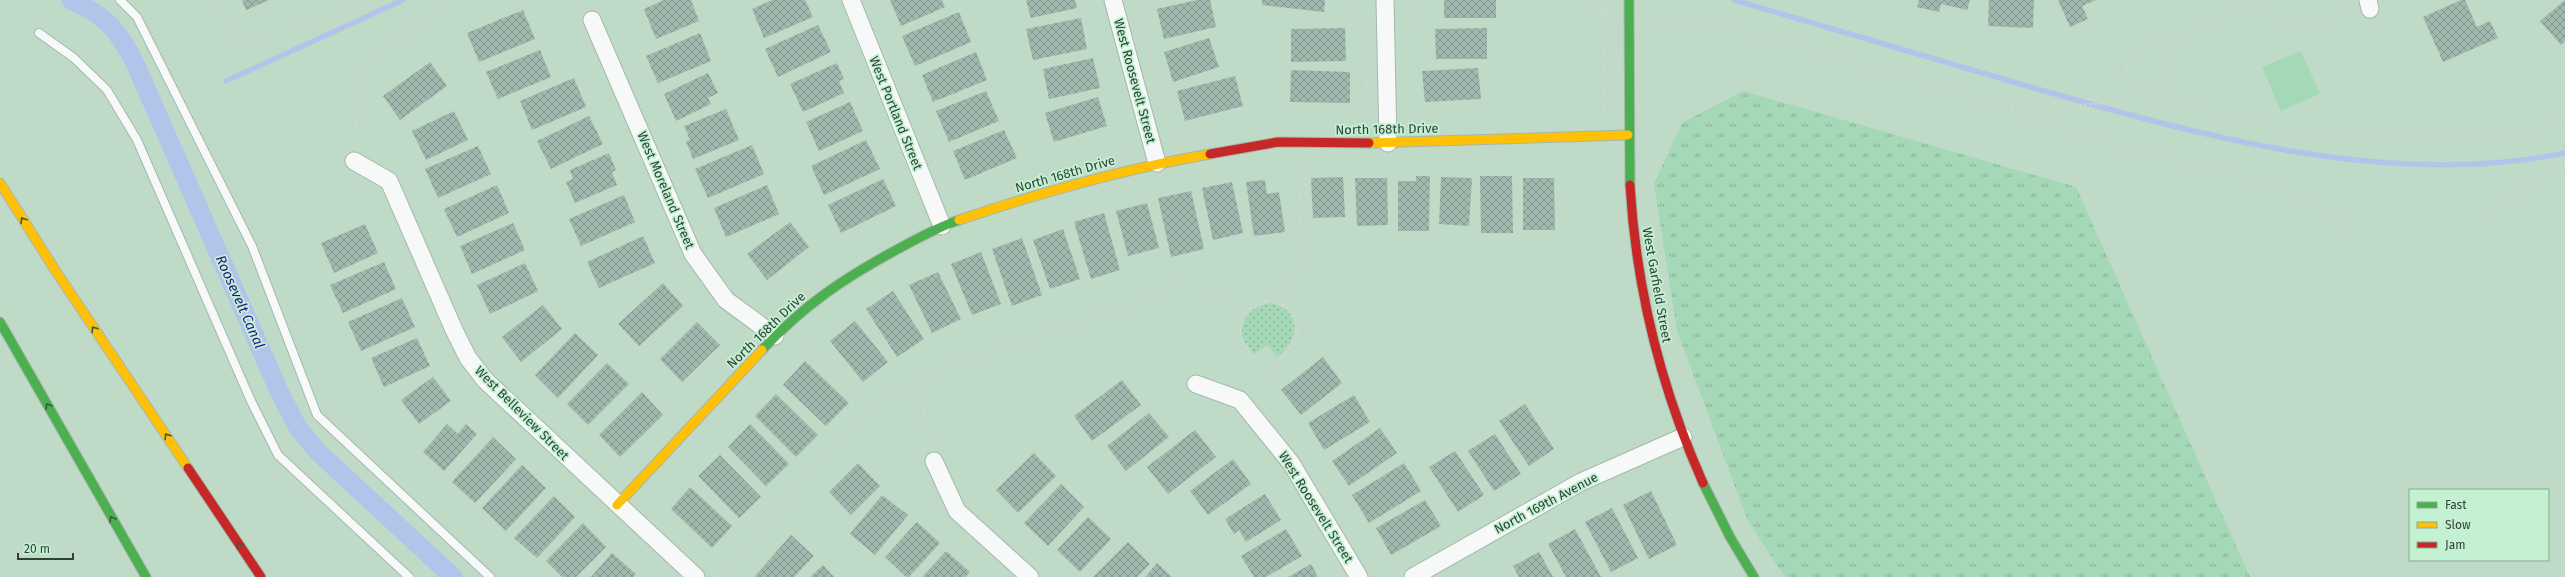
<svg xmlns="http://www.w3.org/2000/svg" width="2565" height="577" font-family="'Fira Sans',sans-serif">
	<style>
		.grass { fill: url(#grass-tufts) }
		.park { fill: url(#park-dots) }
		.pitch { fill: #a4d8b6 }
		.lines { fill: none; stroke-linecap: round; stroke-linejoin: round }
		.stream { stroke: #b3c4eb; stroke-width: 5.5 }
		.canal { stroke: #b3c4eb; stroke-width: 19 }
		.building { fill: url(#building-cross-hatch) }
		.lane-casing { stroke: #a5b8ab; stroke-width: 10 }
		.street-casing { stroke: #a5b8ab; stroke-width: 19 }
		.fast-casing { stroke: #a5b8ab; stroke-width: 11 }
		.slow-casing { stroke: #a5b8ab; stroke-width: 11 }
		.jam-casing { stroke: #a5b8ab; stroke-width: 11 }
		.path { stroke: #d0d7d2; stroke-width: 2.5; stroke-dasharray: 2 3; stroke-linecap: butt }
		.lane { stroke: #f6f9f7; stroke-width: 8 }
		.street { stroke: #f6f9f7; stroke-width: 17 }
		.fast { stroke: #4caf50; stroke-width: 9 }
		.slow { stroke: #ffc107; stroke-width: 9 }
		.jam { stroke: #c62828; stroke-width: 9 }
		.oneway { stroke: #375d3c }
		.labels { text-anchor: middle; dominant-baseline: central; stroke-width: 3.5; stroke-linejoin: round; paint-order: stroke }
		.street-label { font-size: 13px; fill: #304236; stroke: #c3f1d2 }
		.water-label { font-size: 14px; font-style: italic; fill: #24128c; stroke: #c3f1d2 }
	</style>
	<defs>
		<pattern id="grass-tufts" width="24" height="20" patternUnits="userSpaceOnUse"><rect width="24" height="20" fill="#a4d8b6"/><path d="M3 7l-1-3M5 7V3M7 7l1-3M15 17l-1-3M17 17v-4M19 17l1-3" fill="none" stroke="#86b195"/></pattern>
		<pattern id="park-dots" width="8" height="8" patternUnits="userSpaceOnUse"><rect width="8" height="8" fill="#a4d8b6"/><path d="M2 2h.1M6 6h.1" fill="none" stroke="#86b195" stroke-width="1.8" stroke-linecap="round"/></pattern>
		<pattern id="building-cross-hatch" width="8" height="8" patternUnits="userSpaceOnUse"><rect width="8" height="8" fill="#a2b8ae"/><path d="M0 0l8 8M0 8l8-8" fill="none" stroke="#84978e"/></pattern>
	</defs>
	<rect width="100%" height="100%" fill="#c0dac8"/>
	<!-- grass -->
	<path class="grass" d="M1743 91 2076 187 2250 577H1785L1748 521 1677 331 1654 184 1682 123Z"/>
	<!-- park -->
	<path class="park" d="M1272 303C1304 312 1298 340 1278 357L1267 345 1254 355 1242 338C1241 317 1252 306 1272 303Z"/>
	<!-- pitch -->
	<path class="pitch" d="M2301 51 2320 94 2281 111 2262 67Z"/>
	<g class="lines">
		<!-- stream -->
		<g class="stream">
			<path d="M1734 0C1834 29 1934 59 2034 88 2201 136 2391 189 2565 153"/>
			<path d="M226 81 403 0"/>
		</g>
		<!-- canal -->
		<path class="canal" d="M71 0C106 16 116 28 134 61L279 391 297 426 317 451 453 577"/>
	</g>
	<!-- building -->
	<g class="building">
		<path d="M242 0H269L246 10Z"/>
		<path d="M664 0H691L699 21 656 39 644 9Z"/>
		<path d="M772 0H805L813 17 764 38 752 9Z"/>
		<path d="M890 0H942L945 7 901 26Z"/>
		<path d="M1026 0H1075L1077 8 1031 18Z"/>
		<path d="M1197 0H1210L1216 27 1164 39 1157 9Z"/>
		<path d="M1262 0H1325L1324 12 1262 5Z"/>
		<rect x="1444" y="0" width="52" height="18"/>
		<path d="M1919 0H1970L1967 10 1941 4 1939 12 1917 7Z"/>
		<path d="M1989 0H2034L2033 28 1988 26Z"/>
		<path d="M2058 0H2096L2082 6 2088 19 2070 27Z"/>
		<path d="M2461 0H2465L2477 27 2490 21 2498 38 2443 62 2423 17Z"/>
		<path d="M2565 0V41L2561 45 2540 21Z"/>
		<path d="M523 10 535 39 479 62 467 33Z"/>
		<path d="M959 12 971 42 915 66 902 36Z"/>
		<path d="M1081 18 1087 49 1033 60 1026 29Z"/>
		<path d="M818 25 831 52 778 77 765 49Z"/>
		<path d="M1345 28 1346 61 1291 62V29Z"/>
		<path d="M1487 28V59H1436L1435 29Z"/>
		<path d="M700 33 711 61 658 83 646 56Z"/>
		<path d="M1209 38 1219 67 1173 82 1164 52Z"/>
		<path d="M540 50 551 77 498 99 486 72Z"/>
		<path d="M976 52 987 80 933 102 922 75Z"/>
		<path d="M1093 58 1100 88 1049 99 1043 69Z"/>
		<path d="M430 62 447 86 400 120 383 96Z"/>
		<path d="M837 63 844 79 839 81 844 93 803 112 790 84Z"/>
		<path d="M1478 68 1481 99 1425 102 1422 71Z"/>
		<path d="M1291 70 1350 72V103L1290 102Z"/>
		<path d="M708 73 718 93 708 98 711 104 676 121 664 94Z"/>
		<path d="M1235 76 1243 106 1185 121 1177 91Z"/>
		<path d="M574 78 586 107 532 130 520 101Z"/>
		<path d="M986 91 999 121 949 142 936 111Z"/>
		<path d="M1098 97 1107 126 1054 142 1045 113Z"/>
		<path d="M850 102 863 131 819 151 806 122Z"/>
		<path d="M726 109 739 140 693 159 686 141 690 140 684 126Z"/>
		<path d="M454 111 468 140 426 160 412 131Z"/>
		<path d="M589 116 603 144 551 169 537 141Z"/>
		<path d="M1004 130 1017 158 965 180 953 151Z"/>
		<path d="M866 140 880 169 824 195 811 166Z"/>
		<path d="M752 145 764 174 708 198 695 169Z"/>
		<path d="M478 146 491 174 438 198 425 169Z"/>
		<path d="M609 153 616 170 612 172 617 185 575 203 566 182 573 179 570 170Z"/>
		<path d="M1416 176H1430L1429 231H1398V181H1416Z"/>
		<path d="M1480 176H1512L1513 233H1481Z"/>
		<path d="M1343 177 1345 217 1313 218 1311 178Z"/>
		<path d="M1441 177 1472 178 1469 226 1439 224Z"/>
		<path d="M1355 178H1387L1388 225 1357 226Z"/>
		<path d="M1523 178H1554L1555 230H1523Z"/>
		<path d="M883 179 896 206 841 233 828 205Z"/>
		<path d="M1265 180 1267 194 1279 192 1285 232 1254 236 1246 182Z"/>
		<path d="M1232 182 1243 233 1213 240 1202 188Z"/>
		<path d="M497 185 509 213 457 237 444 209Z"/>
		<path d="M767 185 779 214 726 237 714 208Z"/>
		<path d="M1191 191 1204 249 1171 257 1158 198Z"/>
		<path d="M624 195 635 222 581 246 569 219Z"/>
		<path d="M1147 203 1159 248 1128 256 1116 211Z"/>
		<path d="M1104 213 1120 270 1091 279 1074 222Z"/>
		<path d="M790 222 809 247 767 280 747 254Z"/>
		<path d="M513 223 525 250 472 274 460 246Z"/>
		<path d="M365 224 378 253 334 273 321 243Z"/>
		<path d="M1063 229 1080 279 1050 289 1033 240Z"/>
		<path d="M643 236 655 263 599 288 587 262Z"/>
		<path d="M1022 238 1042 295 1012 306 992 249Z"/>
		<path d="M981 252 1001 304 972 315 951 264Z"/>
		<path d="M384 262 396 289 343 313 330 285Z"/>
		<path d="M525 263 538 291 490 314 477 285Z"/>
		<path d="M938 272 961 319 932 333 909 285Z"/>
		<path d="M663 283 683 306 639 346 618 324Z"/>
		<path d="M893 291 924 339 897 357 866 309Z"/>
		<path d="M402 298 415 327 361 351 348 322Z"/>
		<path d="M543 305 562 329 521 362 502 337Z"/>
		<path d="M855 321 888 362 863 382 830 341Z"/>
		<path d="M697 322 720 345 682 382 660 359Z"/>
		<path d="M575 333 598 355 558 398 535 375Z"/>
		<path d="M417 338 430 366 384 387 371 358Z"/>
		<path d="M1323 357 1342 383 1301 415 1281 390Z"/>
		<path d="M805 361 849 403 826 426 783 385Z"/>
		<path d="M607 363 629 384 588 425 567 404Z"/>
		<path d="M433 377 451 401 419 424 401 400Z"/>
		<path d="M1122 380 1141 405 1092 441 1074 416Z"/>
		<path d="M642 392 663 415 620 457 599 435Z"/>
		<path d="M776 394 818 435 796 457 755 416Z"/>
		<path d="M1354 395 1370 422 1324 450 1308 423Z"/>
		<path d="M1525 404 1554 449 1529 466 1499 421Z"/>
		<path d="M1149 413 1169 437 1126 471 1107 446Z"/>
		<path d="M447 424 458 434 466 424 477 434 444 471 423 452Z"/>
		<path d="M750 424 789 464 766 486 728 447Z"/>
		<path d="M1380 428 1397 453 1349 486 1332 461Z"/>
		<path d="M1195 430 1216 457 1168 494 1147 467Z"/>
		<path d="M1495 434 1521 474 1494 491 1468 451Z"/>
		<path d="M493 437 516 459 475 503 452 482Z"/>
		<path d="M1455 451 1484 495 1458 512 1429 467Z"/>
		<path d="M1034 453 1056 476 1018 513 996 490Z"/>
		<path d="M720 455 761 497 739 518 698 476Z"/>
		<path d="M1233 459 1251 484 1208 515 1190 491Z"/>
		<path d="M858 463 880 486 851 515 829 492Z"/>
		<path d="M1404 463 1421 491 1369 523 1352 495Z"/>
		<path d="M522 465 546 488 506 531 482 508Z"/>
		<path d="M1061 484 1084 507 1048 546 1024 523Z"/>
		<path d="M690 487 732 526 712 548 671 509Z"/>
		<path d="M1651 491 1677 545 1649 559 1623 505Z"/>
		<path d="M1265 494 1281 520 1246 542 1239 530 1234 534 1225 519Z"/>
		<path d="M882 495 908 515 875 555 850 534Z"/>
		<path d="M554 496 575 517 537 558 514 538Z"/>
		<path d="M1425 500 1441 526 1391 555 1376 528Z"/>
		<path d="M1612 508 1638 558 1611 572 1585 522Z"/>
		<path d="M1088 517 1111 539 1080 572 1057 550Z"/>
		<path d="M917 522 940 543 909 577H906L885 557Z"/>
		<path d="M583 523 606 547 576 577H562L546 561Z"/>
		<path d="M1286 529 1302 556 1266 577H1254L1241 556Z"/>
		<path d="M1575 529 1601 577H1566L1548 544Z"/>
		<path d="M791 535 814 556 794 577H754Z"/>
		<path d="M1128 542 1150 564 1137 577H1093Z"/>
		<path d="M946 551 970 572 966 577H922Z"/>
		<path d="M1539 552 1553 577H1519L1513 566Z"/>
		<path d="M612 553 636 574 633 577H591Z"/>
		<path d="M1157 563 1172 577H1145Z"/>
		<path d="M1311 564 1318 577H1288Z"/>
		<path d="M823 565 834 577H810Z"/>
	</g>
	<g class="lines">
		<defs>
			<g id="lane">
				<path d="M120 0 137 17 252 246 317 415 490 577"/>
				<path d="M39 33 74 58 107 90 137 140 251 401 278 455 409 577"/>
			</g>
			<g id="street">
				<path d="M851 0 942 226"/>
				<path d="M1113 0 1157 163"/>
				<path d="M1385 0 1388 143"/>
				<path d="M2368 0 2370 9"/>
				<path d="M592 20 693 254 726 300 775 336"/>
				<path d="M354 161 389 181 454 330 468 358 485 380 696 577"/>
				<path d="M1196 384 1240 400 1291 463 1359 577"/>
				<path d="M934 461 957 511 1030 577"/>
				<path d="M1413 577 1581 482 1683 437"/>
			</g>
			<g id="fast">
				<path d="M1629 0 1630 185"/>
				<path d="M0 322 146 577"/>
				<path d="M762 350C804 305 844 278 898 249 918 238 938 227 959 220"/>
				<path d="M1703 483 1730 537 1754 577"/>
			</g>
			<g id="slow">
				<path d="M1369 143 1628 135"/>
				<path d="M0 183 57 273 188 468"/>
				<path d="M959 220C1042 192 1124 169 1210 154"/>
				<path d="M617 505 762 350"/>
			</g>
			<g id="jam">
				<path d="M1210 154 1278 142 1369 143"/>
				<path d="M1630 185C1636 289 1661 388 1703 483"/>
				<path d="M188 468 261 577"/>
			</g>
		</defs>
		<!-- lane casing -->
		<use href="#lane" class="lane-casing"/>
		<!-- street casing -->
		<use href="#street" class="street-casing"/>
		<!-- fast casing -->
		<use href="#fast" class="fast-casing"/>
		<!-- slow casing -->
		<use href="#slow" class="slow-casing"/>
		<!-- jam casing -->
		<use href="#jam" class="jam-casing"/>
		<!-- path -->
		<g class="path">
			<path d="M216 0 237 43 301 25 335 19 377 0"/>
			<path d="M1136 0 1161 103"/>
			<path d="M1348 0 1365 33 1368 109"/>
			<path d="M1578 0 1609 11"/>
			<path d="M1649 17 1781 38 2125 146 2291 191 2358 232"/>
			<path d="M1404 42 1423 7 1424 0"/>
			<path d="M2166 50C2178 40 2191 28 2205 21 2248 2 2277 20 2317 20 2329 20 2342 16 2353 13"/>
			<path d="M2138 93 2126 76 2128 58 2142 47 2159 46C2182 61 2178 89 2151 96"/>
			<path d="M2012 108 2018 103 2042 100 2073 106 2103 103 2131 91 2276 129 2382 141 2435 142 2492 137 2527 133 2551 125H2565"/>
			<path d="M1604 116 1605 10"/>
			<path d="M1360 123 1369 114"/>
			<path d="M357 127 351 80 358 65 451 0"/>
			<path d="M923 128 949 192"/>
			<path d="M1167 131 1180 138"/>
			<path d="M1190 135 1213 131"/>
			<path d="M1126 150 1132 141"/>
			<path d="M2486 219C2510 200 2536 177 2565 165"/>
			<path d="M1267 301C1279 303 1286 306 1293 316 1308 341 1281 358 1265 372 1244 347 1219 316 1267 301Z"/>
			<path d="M1283 305 1299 272 1302 259 1298 162"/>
			<path d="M803 336 872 408"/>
			<path d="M913 381 925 415 931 445"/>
			<path d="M714 577 872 408 897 389 930 370 955 360 1029 343 1171 287C1201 285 1222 294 1245 313"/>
		</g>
		<!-- lane -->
		<use href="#lane" class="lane"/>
		<!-- street -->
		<use href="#street" class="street"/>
		<!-- fast -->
		<use href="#fast" class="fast"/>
		<!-- slow -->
		<use href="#slow" class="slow"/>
		<!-- jam -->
		<use href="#jam" class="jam"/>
	</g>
	<!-- one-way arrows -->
	<defs><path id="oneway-chevron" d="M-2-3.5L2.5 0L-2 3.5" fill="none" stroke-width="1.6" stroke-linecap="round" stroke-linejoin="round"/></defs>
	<g class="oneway">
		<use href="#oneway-chevron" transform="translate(23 220) rotate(-122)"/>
		<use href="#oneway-chevron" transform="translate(94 329) rotate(-124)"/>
		<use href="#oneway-chevron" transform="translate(48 406) rotate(-120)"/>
		<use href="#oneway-chevron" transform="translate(167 436) rotate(-124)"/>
		<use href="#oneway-chevron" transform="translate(112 519) rotate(-120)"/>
		<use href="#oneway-chevron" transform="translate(239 545) rotate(-124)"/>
	</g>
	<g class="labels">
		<!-- street labels -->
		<g class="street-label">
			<text transform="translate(1135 81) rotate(75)">West Roosevelt Street</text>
			<text transform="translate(896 113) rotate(68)">West Portland Street</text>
			<text transform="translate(1387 129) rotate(-1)">North 168th Drive</text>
			<text transform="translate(1065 174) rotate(-16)">North 168th Drive</text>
			<text transform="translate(666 190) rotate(67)">West Moreland Street</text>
			<text transform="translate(1657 285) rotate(80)">West Garfield Street</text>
			<text transform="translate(766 330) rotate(-44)">North 168th Drive</text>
			<text transform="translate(522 413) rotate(45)">West Belleview Street</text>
			<text transform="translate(1546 503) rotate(-28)">North 169th Avenue</text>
			<text transform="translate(1316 507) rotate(58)">West Roosevelt Street</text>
		</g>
		<!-- water labels -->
		<g class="water-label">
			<text transform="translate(240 302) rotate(66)">Roosevelt Canal</text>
		</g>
	</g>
	<!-- legend -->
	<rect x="2409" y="489" width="140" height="72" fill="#c3f1d2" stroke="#88ab94"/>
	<rect x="2417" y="502" width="20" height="6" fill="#4caf50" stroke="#88ab94"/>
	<text x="2445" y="509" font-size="12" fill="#304236">Fast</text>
	<rect x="2417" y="522" width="20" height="6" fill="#ffc107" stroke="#88ab94"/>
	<text x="2445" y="529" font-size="12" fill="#304236">Slow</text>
	<rect x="2417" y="542" width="20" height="6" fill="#c62828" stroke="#88ab94"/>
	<text x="2445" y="549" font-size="12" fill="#304236">Jam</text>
	<!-- scale -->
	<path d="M18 553v6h55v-6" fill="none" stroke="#304236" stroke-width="2"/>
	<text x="24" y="553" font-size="12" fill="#304236" stroke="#c3f1d2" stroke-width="3" paint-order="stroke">20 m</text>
</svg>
